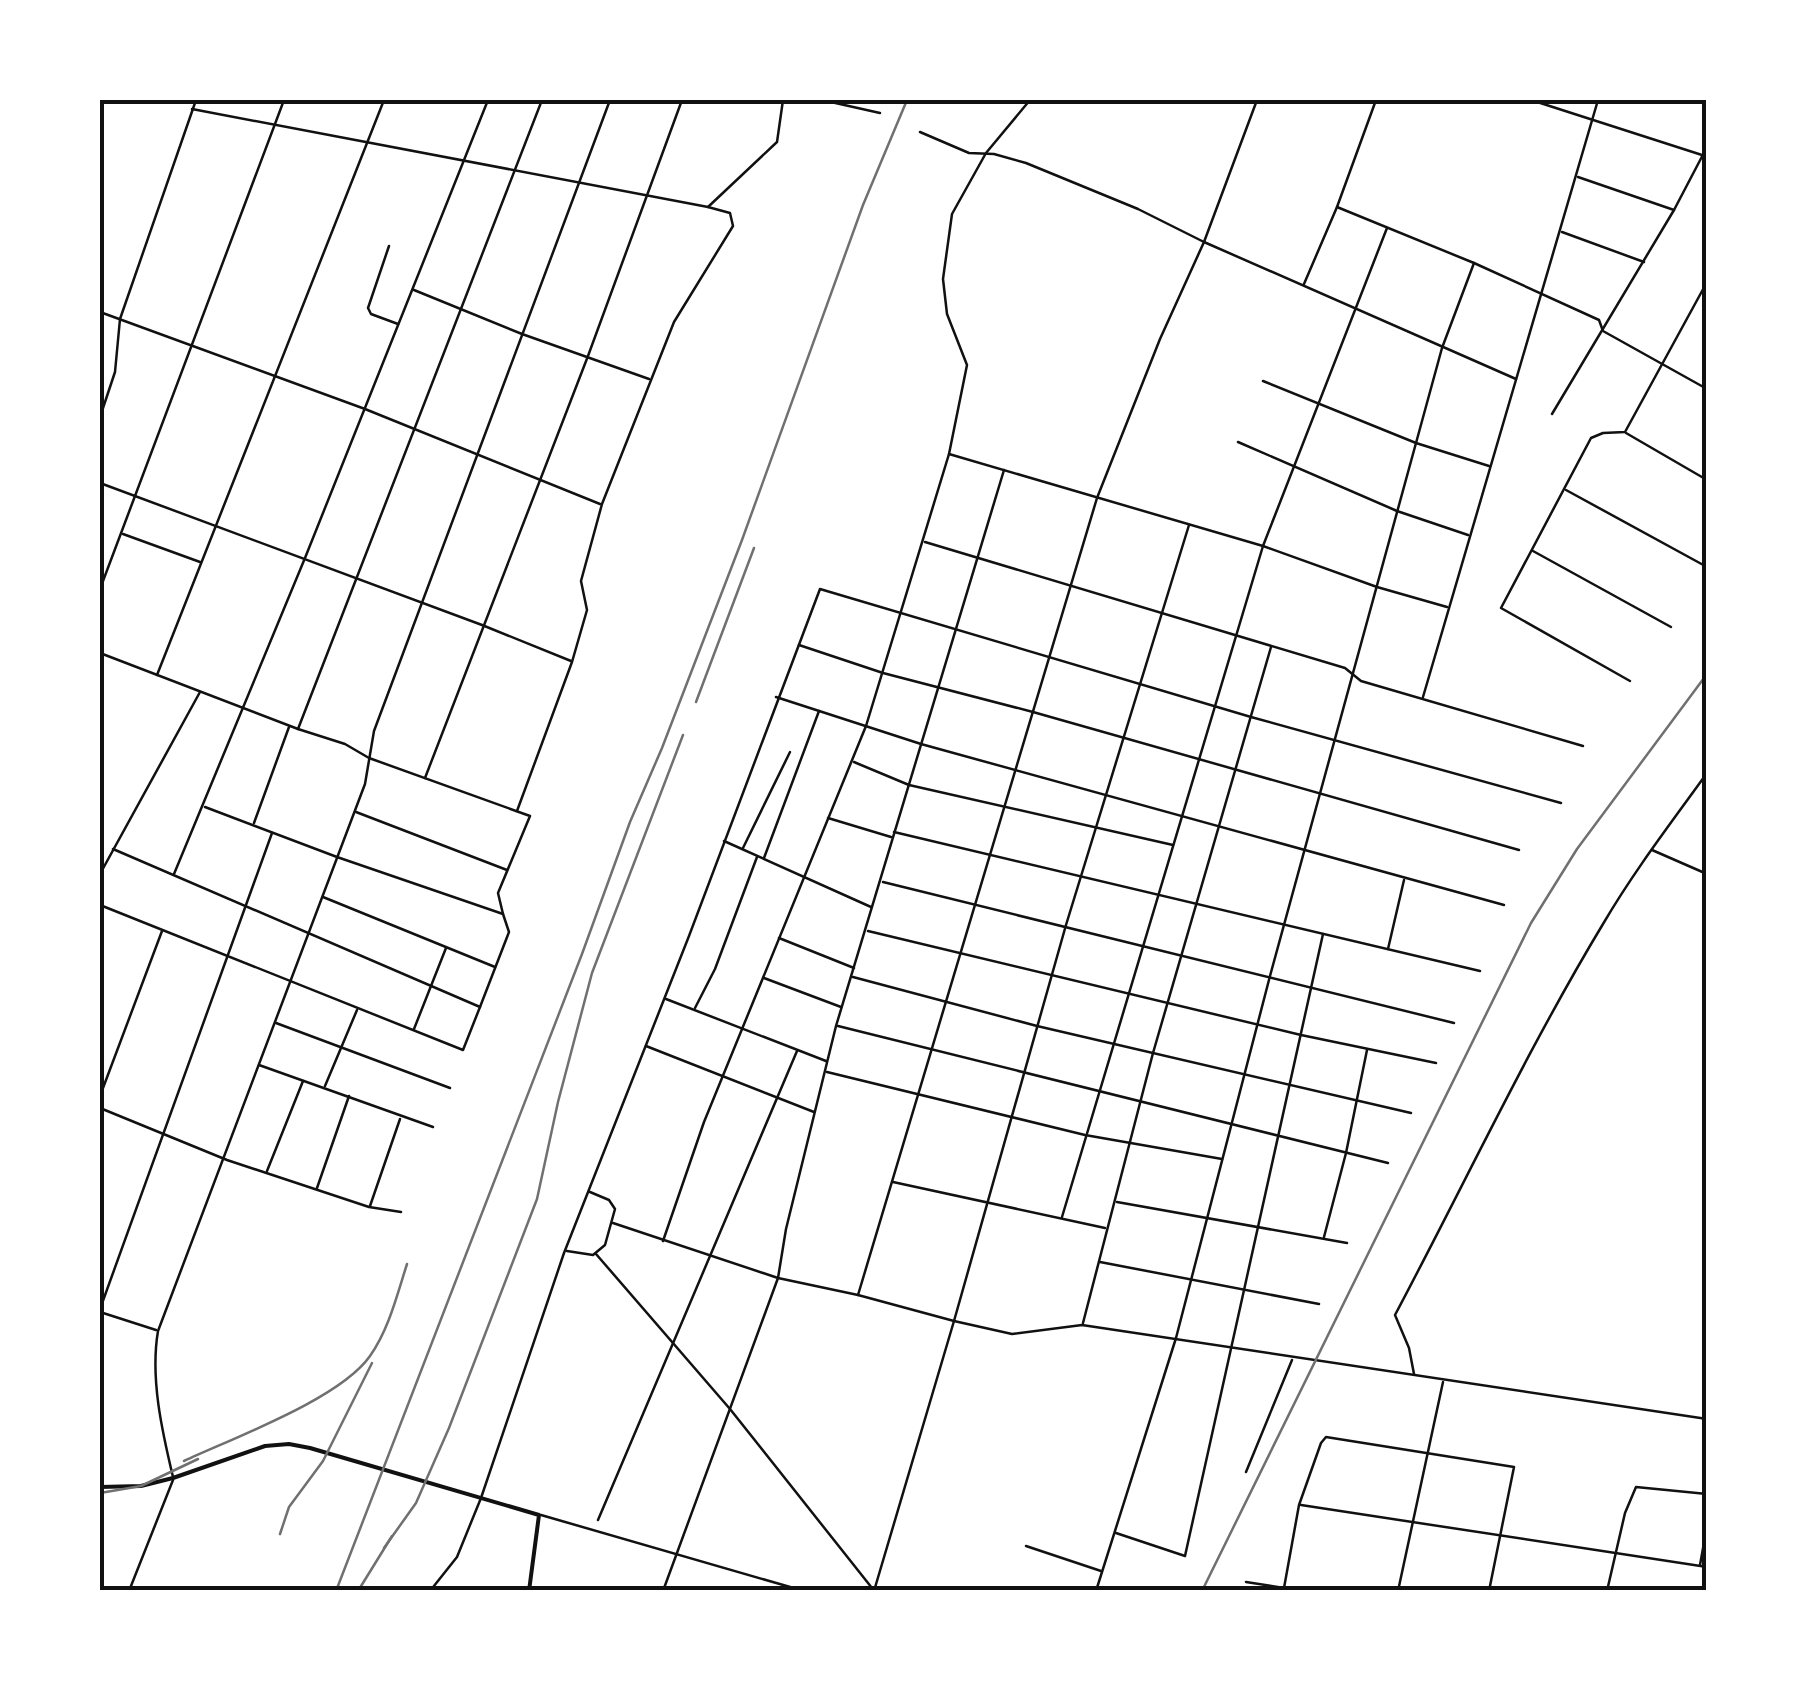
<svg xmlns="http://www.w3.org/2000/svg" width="1807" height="1691" font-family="'PT Sans',sans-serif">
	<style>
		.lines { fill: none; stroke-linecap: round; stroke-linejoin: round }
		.minor { stroke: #111; stroke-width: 2.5 }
		.tertiary { stroke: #111; stroke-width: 2.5 }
		.secondary { stroke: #111; stroke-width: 2.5 }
		.primary { stroke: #111; stroke-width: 4 }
		.rail { stroke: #707070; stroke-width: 2.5 }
		.neatline { fill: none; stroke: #111; stroke-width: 4 }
	</style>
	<rect width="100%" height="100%" fill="#fff"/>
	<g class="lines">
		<!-- minor -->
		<g class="minor">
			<path d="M1531 100 1702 155"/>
			<path d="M100 103 101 100"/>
			<path d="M192 109 708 207 777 142 783 100"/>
			<path d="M920 132 969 153 994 154 1026 163 1138 209 1204 242 1516 379"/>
			<path d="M1578 177 1674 210"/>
			<path d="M1337 207 1474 263 1599 320 1603 331 1707 389"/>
			<path d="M1562 232 1644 262"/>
			<path d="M389 246 368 308 371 314 398 324"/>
			<path d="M1304 284 1337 207 1376 100"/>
			<path d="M414 290 522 334 649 379"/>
			<path d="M100 312 365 409 600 504"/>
			<path d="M1263 381 1416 443 1489 466"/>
			<path d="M1552 414 1674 210 1707 147"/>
			<path d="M100 417 115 372 120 319 196 100"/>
			<path d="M1626 433 1707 480"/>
			<path d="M1238 442 1397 511 1468 535"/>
			<path d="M949 454 1263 546 1377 587 1447 607"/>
			<path d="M100 483 482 625 571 661"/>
			<path d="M1566 490 1707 567"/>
			<path d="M123 534 200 562"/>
			<path d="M925 542 1345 668 1361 681 1583 746"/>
			<path d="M1533 551 1671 627"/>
			<path d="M100 589 284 100"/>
			<path d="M799 645 883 673 1033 712 1519 850"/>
			<path d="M100 653 298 729 345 744 369 758 530 816 498 893 503 914"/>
			<path d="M157 675 384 100"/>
			<path d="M1630 681 1501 608 1591 438 1603 433 1625 432 1707 282"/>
			<path d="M776 697 921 744 1504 905"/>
			<path d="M1423 697 1598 100"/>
			<path d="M298 729 542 100"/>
			<path d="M854 762 909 785 1173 845"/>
			<path d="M425 778 588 356 682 100"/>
			<path d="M205 807 337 857 503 914 509 932 480 1007"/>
			<path d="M517 811 572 662 587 610 581 581 602 504 674 322 733 226 730 213 708 207"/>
			<path d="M356 812 507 870"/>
			<path d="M828 818 891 837"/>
			<path d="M254 823 289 727"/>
			<path d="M894 832 1480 971"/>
			<path d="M724 841 871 907"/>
			<path d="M743 848 790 752"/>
			<path d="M1652 850 1707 874"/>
			<path d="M764 858 819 711"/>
			<path d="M100 874 200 692"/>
			<path d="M174 874 305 558 488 100"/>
			<path d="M883 882 1454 1023"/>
			<path d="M323 897 495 967"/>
			<path d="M100 905 463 1050 480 1007 113 849"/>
			<path d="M868 931 1301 1035 1436 1063"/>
			<path d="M779 938 854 968"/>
			<path d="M1388 949 1404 880"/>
			<path d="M853 977 1037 1026 1411 1113"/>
			<path d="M764 978 841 1007"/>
			<path d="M666 999 826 1061"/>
			<path d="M695 1008 715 969 757 857"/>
			<path d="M276 1023 450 1088"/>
			<path d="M838 1026 1388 1163"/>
			<path d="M414 1029 446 948"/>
			<path d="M646 1046 814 1112"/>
			<path d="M259 1065 433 1127"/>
			<path d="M827 1072 1085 1135 1222 1159"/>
			<path d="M325 1086 357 1010"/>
			<path d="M100 1096 162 931"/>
			<path d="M100 1108 227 1160 369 1207 401 1212"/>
			<path d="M267 1171 303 1081"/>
			<path d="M893 1182 1105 1228"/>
			<path d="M317 1188 349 1096"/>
			<path d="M1117 1202 1347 1243"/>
			<path d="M370 1206 400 1119"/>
			<path d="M1062 1217 1263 546 1387 228"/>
			<path d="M613 1223 778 1278 858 1295 954 1321 1012 1334 1082 1325 1707 1419"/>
			<path d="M1324 1237 1346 1153 1367 1050"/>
			<path d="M663 1241 704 1122 866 726 949 454 967 365 947 314 943 279 952 214 986 153 1030 100"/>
			<path d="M567 1251 593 1255 605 1245 615 1209 609 1200 590 1192"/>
			<path d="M596 1254 730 1409 872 1588"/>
			<path d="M1100 1262 1319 1304"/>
			<path d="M858 1295 1097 498 1160 339 1204 242 1257 100"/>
			<path d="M100 1309 272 833"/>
			<path d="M100 1312 156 1330"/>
			<path d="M1083 1323 1153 1053 1271 647"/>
			<path d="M1414 1374 1409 1348 1395 1315C1464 1185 1527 1050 1603 924 1634 871 1671 823 1707 773"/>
			<path d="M1246 1472 1292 1360"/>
			<path d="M1301 1505 1707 1567"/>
			<path d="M541 1515 804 1591"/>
			<path d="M598 1520 797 1051"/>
			<path d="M1116 1533 1185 1556 1323 934"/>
			<path d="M1026 1546 1101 1571"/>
			<path d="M1700 1565 1707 1526"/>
			<path d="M1246 1582 1303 1591"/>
			<path d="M1284 1588 1299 1505 1321 1443 1326 1437 1514 1467 1489 1591"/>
			<path d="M129 1591 173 1480"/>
			<path d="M430 1591 457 1557 481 1498 564 1253 689 936 820 589 1251 717 1561 803"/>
			<path d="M663 1591 778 1278 786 1229 836 1026 1004 470"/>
			<path d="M874 1591 954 1321 1066 925 1189 525"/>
			<path d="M1096 1591 1176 1338 1270 976 1416 443 1442 348 1474 263"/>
			<path d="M1398 1591 1443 1382"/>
			<path d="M1607 1591 1625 1513 1636 1487 1707 1494"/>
		</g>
		<!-- tertiary -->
		<path class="tertiary" d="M822 100 880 113"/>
		<!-- secondary -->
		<path class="secondary" d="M173 1477C162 1431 150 1378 158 1331L365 784 374 731 610 100"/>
		<!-- primary -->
		<path class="primary" d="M100 1487 141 1486 173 1478 265 1446 289 1444 310 1448 539 1515 529 1591"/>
		<!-- rail -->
		<g class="rail">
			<path d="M696 702 754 548"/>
			<path d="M184 1461C233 1438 340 1399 370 1356 389 1329 397 1295 407 1264"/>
			<path d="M100 1493 141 1486 198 1459"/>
			<path d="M280 1534 289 1507 323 1461 372 1363"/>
			<path d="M384 1548 416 1503 449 1428 537 1199 558 1102 592 973 683 735"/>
			<path d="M336 1591 582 954 630 822 662 748 742 540 863 205 907 100"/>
			<path d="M358 1591 392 1536"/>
			<path d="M1202 1591 1531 923 1577 849 1707 674"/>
		</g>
	</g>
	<!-- border -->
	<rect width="1807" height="1691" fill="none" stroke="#ffffff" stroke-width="205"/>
	<rect x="102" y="102" width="1602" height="1486" class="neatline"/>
</svg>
